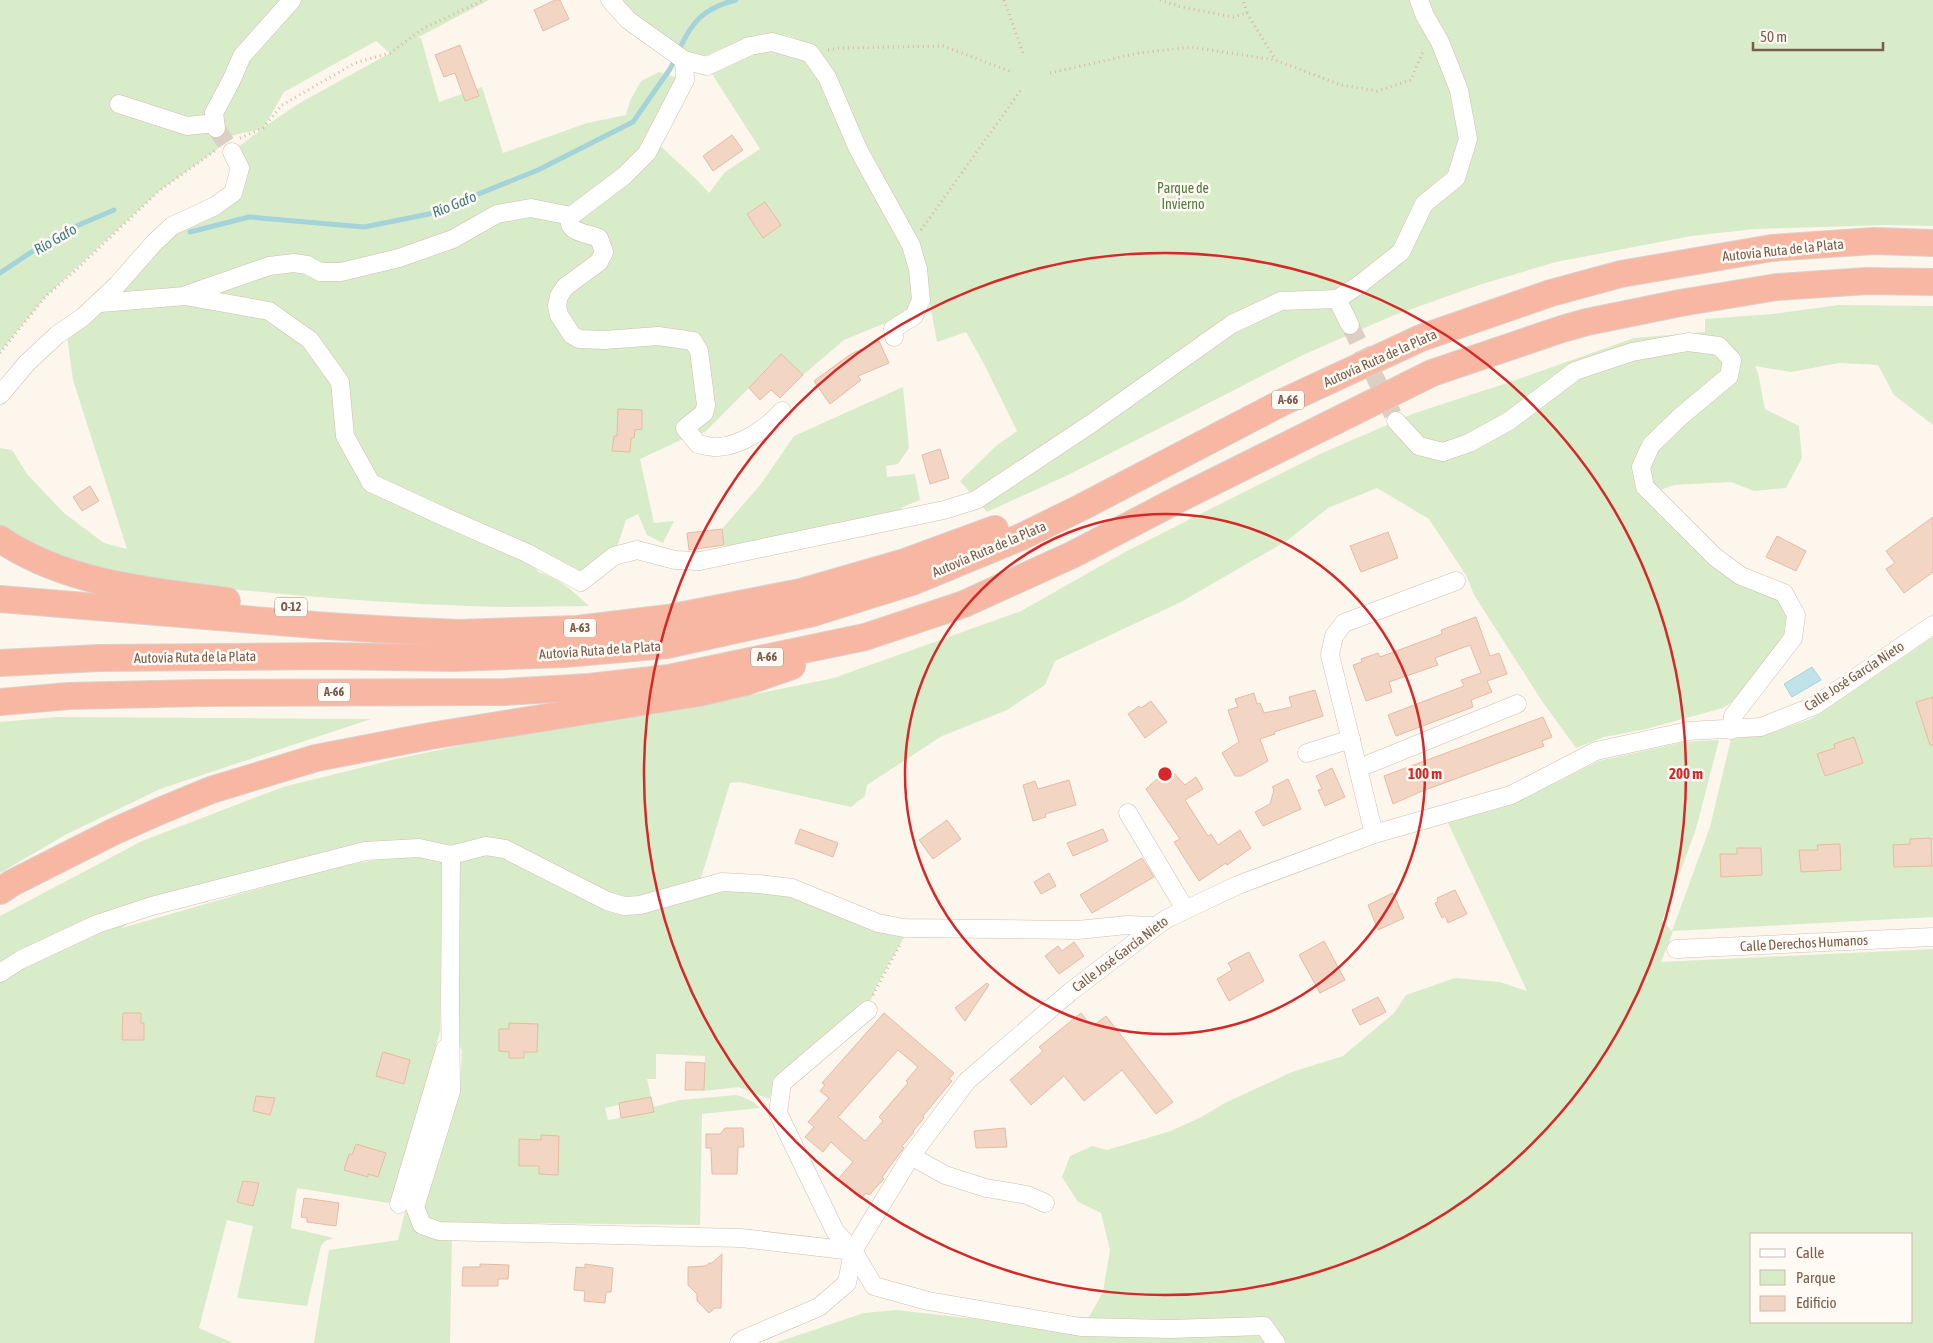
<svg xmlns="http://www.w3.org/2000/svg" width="1933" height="1343" font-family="'Asap Condensed',sans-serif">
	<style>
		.green { fill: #d8ecc9; fill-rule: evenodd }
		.water { fill: #bfe3e8; stroke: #a5d3da }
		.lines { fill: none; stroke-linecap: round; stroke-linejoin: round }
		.stream { stroke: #a5d3da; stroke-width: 5 }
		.building { fill: #f3d5c3; stroke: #e6bba3; fill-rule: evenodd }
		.minor-tunnel { stroke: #dcd0c4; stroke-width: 18; stroke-dasharray: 18 9; stroke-linecap: butt }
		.minor-casing { stroke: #d1beb0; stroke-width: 19 }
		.highway-casing { stroke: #dad1cd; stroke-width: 28 }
		.path { stroke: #d9b8a5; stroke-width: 3; stroke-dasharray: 1 4; stroke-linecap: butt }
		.minor { stroke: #fff; stroke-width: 18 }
		.highway { stroke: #f7b7a3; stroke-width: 26 }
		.ring { fill: none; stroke: #d62828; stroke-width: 2.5 }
		.labels { text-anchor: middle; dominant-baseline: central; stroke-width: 5; stroke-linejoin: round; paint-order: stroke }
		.shield { fill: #fffaf3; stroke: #a28b7f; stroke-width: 1 }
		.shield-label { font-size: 12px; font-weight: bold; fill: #7a5c4d }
		.park-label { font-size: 14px; fill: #537a41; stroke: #fffaf3 }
		.street-label { font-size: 14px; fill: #7a5c4d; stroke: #fffaf3 }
		.water-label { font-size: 15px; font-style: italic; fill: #437c86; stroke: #fffaf3 }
		.centre { fill: #d62828; stroke: #fffaf3; stroke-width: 2.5 }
		.ring-label { font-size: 15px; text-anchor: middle; font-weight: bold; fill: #d62828; stroke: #fffaf3; stroke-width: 5; stroke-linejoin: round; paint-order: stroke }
	</style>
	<rect width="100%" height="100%" fill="#fdf6ec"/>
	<!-- green -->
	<g class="green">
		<path d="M0 0H281L231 81 292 0H489L417 38H421L439 102 482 87 503 153 587 123 626 115 630 101 641 81 659 72 685 80 654 140 697 180 709 193 725 172 760 149 707 66 750 46 810 53 911 245 914 316 883 324 844 340 803 375 749 388 705 432 683 439 640 459 654 523 674 521 663 543 647 535 638 514 626 520 614 556 581 582 528 553 538 572C559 578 573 591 589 606 550 606 510 608 471 606 405 604 338 599 272 593 180 584 79 578 0 525V448L12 450 27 474 64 513 104 543 127 549 73 380 66 329 154 243 233 193 232 152 262 129 221 138 219 148 159 191 46 296 0 352ZM376 41 390 53 298 104 264 127 284 92Z"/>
		<path d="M615 0H1933V226L1886 225 1755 229 1691 236 1556 262 1479 285 1392 316 1303 355 1068 475 987 512 960 481 996 446 1017 431 983 362 966 332 937 342 921 254 874 165 838 79 828 62 808 45 799 40 789 36 769 33 743 40 700 58H689Z"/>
		<path d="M1839 305 1933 306V425L1894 395 1878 365 1839 363 1791 372 1755 366 1758 373 1765 409 1799 426 1802 458 1786 488 1754 491 1731 482 1674 485 1644 496 1781 600 1787 616 1783 639 1738 698 1723 708 1646 729 1604 737 1576 748 1542 701 1474 595 1466 575 1429 519 1377 488 1328 508 1288 540 1181 602 1055 661 1045 685 1007 710 942 736 867 785 865 796 851 807 740 782 730 783 698 888 640 905 505 849 419 848 152 906 122 928 335 867 415 853 442 857 440 1031 397 1187 389 1203 297 1188 291 1228 334 1238 325 1241 321 1246 307 1306 237 1298 253 1226 227 1220 199 1328 233 1343H0V916L142 841 283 787 396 759 511 735 731 699 834 678 1021 611 1127 551 1250 489 1322 453 1415 413 1510 382 1634 338 1705 332V319L1773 314Z"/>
		<path d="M903 387 909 448 898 464 886 466 887 477 915 474 920 500 903 507 894 516 725 547 722 529 761 484 794 436Z"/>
		<path d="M1933 637V917L1673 931 1661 962 1933 949V1343H775L864 1313 896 1310 1020 1324 1023 1317H1089L1103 1292 1110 1250 1101 1213 1078 1202 1062 1177 1070 1156 1092 1146 1107 1150 1171 1131 1201 1117 1227 1102 1292 1072 1343 1056 1394 1013 1406 995 1455 978 1500 982 1527 991 1448 823 1511 805 1599 761 1684 742 1719 740 1696 829 1662 921 1672 931 1710 827 1731 739 1767 734 1811 719ZM1752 1234H1912V1322H1752Z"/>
		<path d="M57 717 371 719 160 789 65 835 0 873V722Z"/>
		<path d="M494 852 626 911 716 891 769 889 907 932 878 983 870 1002H864L858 1009 775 1083 769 1099 739 1087 704 1091 705 1056 656 1054V1079H647L651 1097 619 1103V1105L605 1108 608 1120 654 1112 653 1107 680 1100 736 1095C745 1097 754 1101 760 1108L702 1114 700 1225 431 1222 425 1218 423 1206 460 1091 462 1050 454 1036 456 869 462 859Z"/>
		<path d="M406 1208 415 1224 452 1238 450 1343H314L329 1250 398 1240Z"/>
	</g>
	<!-- water -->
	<path class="water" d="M1812 667 1821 680 1792 697 1784 684Z"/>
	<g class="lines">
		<!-- stream -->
		<g class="stream">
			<path d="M679 50C692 21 704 8 736 0"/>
			<path d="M190 232 249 217 364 227 429 214 538 170 633 122 670 69 674 61"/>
			<path d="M0 273 60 233 114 210"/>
		</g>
	</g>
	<!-- building -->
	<g class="building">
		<path d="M555 0H560L569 19 543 31 534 10Z"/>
		<path d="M460 45 479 96 465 101 455 73 444 77 435 55Z"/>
		<path d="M732 135 743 150 713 171 703 156Z"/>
		<path d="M765 202 781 225 763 238 747 214Z"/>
		<path d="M879 341 889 363 858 376 861 380 830 404 814 381 851 354Z"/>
		<path d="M781 354 803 375 780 398 771 390 760 400 749 388Z"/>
		<path d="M618 409 642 410V429L635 430 634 438H631L630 452 612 451 614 436H617Z"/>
		<path d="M940 449 949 478 930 484 922 455Z"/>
		<path d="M90 486 99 501 82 511 73 497Z"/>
		<path d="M1933 517V572L1904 593 1886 569 1895 563 1886 551Z"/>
		<path d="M722 529 724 545 689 550 687 533Z"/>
		<path d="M1388 532 1398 558 1361 572 1350 546Z"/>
		<path d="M1777 536 1806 551 1796 571 1766 557Z"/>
		<path d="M1476 617 1490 656 1499 653 1507 674 1487 681 1492 692 1471 700 1473 707 1396 736 1388 715 1464 686 1461 680 1481 673 1470 645 1435 658 1438 665 1389 682 1392 692 1366 701 1353 665 1362 662 1361 659 1378 653 1380 657 1442 634 1441 630Z"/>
		<path d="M1315 690 1323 716 1274 732 1275 734 1260 739 1268 761 1241 776H1235L1222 753 1239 742 1228 710 1238 707 1235 699 1254 693 1257 704 1260 703 1264 713 1292 707 1289 697Z"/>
		<path d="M1933 697V745H1930L1916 702Z"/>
		<path d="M1151 701 1167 722 1145 738 1128 714 1139 706 1141 708Z"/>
		<path d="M1543 717 1552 737 1542 741 1544 746 1420 792 1393 804 1384 776Z"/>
		<path d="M1854 737 1863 763 1825 776 1817 754 1835 748 1834 744Z"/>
		<path d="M1169 768 1185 785 1196 777 1203 789 1185 800 1208 836 1211 834 1218 845 1240 830 1251 848 1227 865 1226 863 1199 881 1174 842 1180 839 1146 789Z"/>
		<path d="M1332 768 1345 797 1325 806 1318 790 1322 789 1316 776Z"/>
		<path d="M1288 779 1301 809 1263 826 1255 812 1270 804 1274 790 1272 787Z"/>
		<path d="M1069 780 1076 805 1045 814 1046 817 1033 821 1023 785 1035 781 1038 789Z"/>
		<path d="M947 820 961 839 933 859 919 840Z"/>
		<path d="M800 829 838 843 833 857 795 843Z"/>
		<path d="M1103 829 1108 841 1073 856 1067 843Z"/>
		<path d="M1931 838 1932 866 1894 867 1893 845 1910 844V839Z"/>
		<path d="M1840 844 1841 870 1801 872 1799 850H1818L1817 845Z"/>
		<path d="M1737 848H1761L1762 875 1721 877 1720 854H1737Z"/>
		<path d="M1142 858 1154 877 1092 913 1080 895Z"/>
		<path d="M1049 873 1056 886 1041 894 1034 882Z"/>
		<path d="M1455 890 1467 914 1448 923 1445 916 1442 918 1435 903 1438 902 1437 898Z"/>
		<path d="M1393 893 1404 918 1378 930 1368 905Z"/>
		<path d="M1324 941 1345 980 1320 993 1299 955Z"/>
		<path d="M1074 942 1084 956 1059 974 1045 956 1058 946 1062 951Z"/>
		<path d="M1249 952 1264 981 1229 1001 1217 979 1232 970 1228 963Z"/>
		<path d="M987 983 989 985 965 1021 955 1008Z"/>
		<path d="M1378 997 1386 1012 1360 1025 1352 1010Z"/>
		<path d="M123 1013H141V1023H144V1040H122Z"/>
		<path d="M884 1013 954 1073 949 1079 952 1081 923 1116 924 1118 913 1131 914 1132 902 1146 904 1148 900 1153 882 1177 884 1179 869 1195 866 1193 861 1199 838 1179 853 1162 831 1142 823 1152 805 1137 814 1127 808 1122 829 1098 820 1091 825 1085 822 1083ZM898 1050 918 1067 906 1081 908 1083 879 1117 883 1121 865 1141 838 1117Z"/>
		<path d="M1081 1013 1092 1027 1106 1016 1173 1102 1156 1114 1122 1070 1084 1101 1064 1076 1031 1105 1010 1080 1043 1051 1039 1047Z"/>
		<path d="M509 1023 538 1024 537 1052H524V1058H509V1052L499 1051V1029H509Z"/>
		<path d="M383 1052 410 1060 404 1084 376 1076Z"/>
		<path d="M686 1062 705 1063 704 1090H685Z"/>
		<path d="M256 1096 275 1098 270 1115 253 1111Z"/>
		<path d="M651 1097 654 1112 621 1118 619 1103Z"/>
		<path d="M725 1128H743L744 1147H738L737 1174H712L711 1148H706V1134H720Z"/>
		<path d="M1005 1128 1007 1147 976 1148 974 1131Z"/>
		<path d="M541 1135 559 1136 558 1175 539 1174V1166H519V1139L541 1140Z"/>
		<path d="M356 1144 386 1153 378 1177 368 1174V1177L344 1170 349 1154 352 1155Z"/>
		<path d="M243 1181 259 1183 253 1206 237 1202Z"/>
		<path d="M304 1198 339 1203 336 1226 307 1222V1218L301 1217Z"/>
		<path d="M722 1254 721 1308H715L709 1313 697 1301V1294L688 1285V1267L706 1266 709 1263H712Z"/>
		<path d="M480 1264 509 1265 508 1279H498V1286H462L463 1267H480Z"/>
		<path d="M585 1264 613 1268 611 1292H606L605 1303 584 1301 585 1291 574 1290 576 1267 585 1268Z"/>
	</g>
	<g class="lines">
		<!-- minor-tunnel -->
		<g class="minor-tunnel">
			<path d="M216 128 232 152"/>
			<path d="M1350 325 1396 421"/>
		</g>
		<defs>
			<g id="minor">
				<path d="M610 0 628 20 684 60 707 66 750 46 772 42 810 53 827 77 858 149 911 245 918 269 921 300 914 316 893 329 894 337"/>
				<path d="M684 60 685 80 647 153 624 176 571 216C564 234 590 233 599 238L604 252 599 262 565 287 559 296 557 306 559 315 572 335 579 339 604 340 658 336 693 341 699 351 706 405 704 413 685 428 698 444C704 445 712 448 718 447 741 446 767 428 782 411"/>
				<path d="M119 104 187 126 215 123"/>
				<path d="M216 128 214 113 231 81 242 56 292 0"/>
				<path d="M186 295 269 266 294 263 307 265 320 272H341L399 258 453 239 497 214 531 208 571 216"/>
				<path d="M1337 299 1350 325"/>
				<path d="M100 303 185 296 269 311 310 340 340 382 345 436 371 483 438 514 527 553 581 582 614 556 637 550 675 560 700 561 944 510 976 500 1092 423 1232 324 1281 301 1337 299 1359 285 1401 252 1424 204 1456 178 1468 139 1459 90 1440 42 1425 16 1419 0"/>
				<path d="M0 395 27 363 57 335 83 317 117 285 154 243 172 226 215 206 233 193 240 168 232 152"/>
				<path d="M1396 421 1419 446 1443 452 1469 443 1509 421 1575 371 1632 352 1688 342 1719 346 1732 360 1729 376 1681 416 1651 445 1641 467 1645 487 1715 557 1741 576 1784 593 1796 615 1793 638 1733 716 1731 730"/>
				<path d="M1307 753 1351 739"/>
				<path d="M1359 768 1517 704"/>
				<path d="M1128 813 1185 909"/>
				<path d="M1374 834 1330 655 1334 636 1344 623 1456 581"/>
				<path d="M451 855 450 1001 451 1091 415 1207 422 1225 439 1231 741 1238 853 1251 847 1283 819 1307 744 1339 739 1343"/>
				<path d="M1676 949 1933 937"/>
				<path d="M0 973 20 960 97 924 152 906 365 851 419 848 451 855 486 846 505 849 607 901 624 906 640 905 722 882 759 884 792 888 878 923 904 928 1078 930 1127 925 1156 926"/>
				<path d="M911 1156 945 1175 986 1188 1027 1195 1045 1203"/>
				<path d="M399 1204 445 1049"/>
				<path d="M853 1251 835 1231 778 1113 782 1083 868 1010"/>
				<path d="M1276 1343 1264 1326 1171 1329 1081 1327 928 1301 874 1286 853 1251 911 1156 967 1081 1070 992 1166 919 1238 885 1374 834 1511 795 1596 751 1688 731 1761 727 1814 706 1933 625"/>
			</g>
			<g id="highway">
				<path d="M0 539C66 584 151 591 227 601"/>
				<path d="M0 599 327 626 393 630 459 633 577 629 668 618 801 592 905 562 995 529"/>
				<path d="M0 663 99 658 328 656 454 658 564 654 667 645 813 613 912 582 1021 537 1082 507 1283 402 1421 338 1551 293 1621 274 1772 248 1874 241 1933 243"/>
				<path d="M0 702 69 696 200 693 505 692 589 687 669 678 865 637 964 604 1074 554 1181 498 1432 373 1562 329 1587 322 1680 303 1777 287 1867 281 1933 282"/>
				<path d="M0 891 12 883 113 832 160 811 211 790 316 758 430 736 698 693 746 682 792 666"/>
			</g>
		</defs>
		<!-- minor casing -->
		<use href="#minor" class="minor-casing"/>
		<!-- highway casing -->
		<use href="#highway" class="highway-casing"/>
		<!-- path -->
		<g class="path">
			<path d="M1004 0 1024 56"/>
			<path d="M1160 0 1181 7 1233 17 1247 13 1243 0"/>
			<path d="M1247 13 1275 59"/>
			<path d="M828 50 841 48 943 46 1012 72"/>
			<path d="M1050 73 1139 53 1191 47 1275 60 1341 85 1377 91 1411 80 1424 49"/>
			<path d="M240 138 263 128 282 105 355 63 390 53 424 28 484 0"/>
			<path d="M921 230 1021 90"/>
			<path d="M0 353 46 296 77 269 159 191 216 150"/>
			<path d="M873 995 901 943"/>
		</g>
		<!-- minor -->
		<use href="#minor" class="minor"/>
		<!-- highway -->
		<use href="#highway" class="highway"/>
	</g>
	<!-- distance rings -->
	<g class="ring">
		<circle cx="1165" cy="774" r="260"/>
		<circle cx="1165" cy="774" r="521"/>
	</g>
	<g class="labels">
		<!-- shield labels -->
		<g class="shield">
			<rect x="1272" y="390.5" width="32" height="19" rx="4"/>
			<rect x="275" y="597.5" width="32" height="19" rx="4"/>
			<rect x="564" y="618.5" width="32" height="19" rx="4"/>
			<rect x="751" y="647.5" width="32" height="19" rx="4"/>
			<rect x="318" y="682.5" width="32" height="19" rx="4"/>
		</g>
		<g class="shield-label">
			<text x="1288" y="400">A-66</text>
			<text x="291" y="607">O-12</text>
			<text x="580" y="628">A-63</text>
			<text x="767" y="657">A-66</text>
			<text x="334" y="692">A-66</text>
		</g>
		<!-- park labels -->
		<g class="park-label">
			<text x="1183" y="188">Parque de<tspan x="1183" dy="16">Invierno</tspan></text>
		</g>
		<!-- street labels -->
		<g class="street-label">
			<text transform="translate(1783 250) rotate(-6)">Autovía Ruta de la Plata</text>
			<text transform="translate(1380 358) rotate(-24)">Autovía Ruta de la Plata</text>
			<text transform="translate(989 549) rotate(-23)">Autovía Ruta de la Plata</text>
			<text transform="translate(600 650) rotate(-4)">Autovía Ruta de la Plata</text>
			<text transform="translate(195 657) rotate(-1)">Autovía Ruta de la Plata</text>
			<text transform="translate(1854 676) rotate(-33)">Calle José García Nieto</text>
			<text transform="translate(1804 943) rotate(-3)">Calle Derechos Humanos</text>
			<text transform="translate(1120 954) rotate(-37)">Calle José García Nieto</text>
		</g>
		<!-- water labels -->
		<g class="water-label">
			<text transform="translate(454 204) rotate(-22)">Río Gafo</text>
			<text transform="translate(55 239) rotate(-30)">Río Gafo</text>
		</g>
	</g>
	<circle cx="1165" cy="774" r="8" class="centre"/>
	<g class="ring-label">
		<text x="1425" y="779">100 m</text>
		<text x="1686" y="779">200 m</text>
	</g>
	<!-- legend -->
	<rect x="1750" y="1233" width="162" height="90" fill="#fffaf3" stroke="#cabbb1"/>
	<rect x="1760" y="1249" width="25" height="8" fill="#ffffff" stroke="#cabbb1"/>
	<text x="1796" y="1258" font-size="15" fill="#7a5c4d">Calle</text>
	<rect x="1760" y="1270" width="25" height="15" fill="#d8ecc9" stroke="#cabbb1"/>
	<text x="1796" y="1283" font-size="15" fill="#7a5c4d">Parque</text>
	<rect x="1760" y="1296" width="25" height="15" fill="#f3d5c3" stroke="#cabbb1"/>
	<text x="1796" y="1308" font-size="15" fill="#7a5c4d">Edificio</text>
	<!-- scale -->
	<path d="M1753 42v8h130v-8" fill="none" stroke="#7a5c4d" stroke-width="2.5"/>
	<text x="1760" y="42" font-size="15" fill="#7a5c4d" stroke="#fffaf3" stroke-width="4" paint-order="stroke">50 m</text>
</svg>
